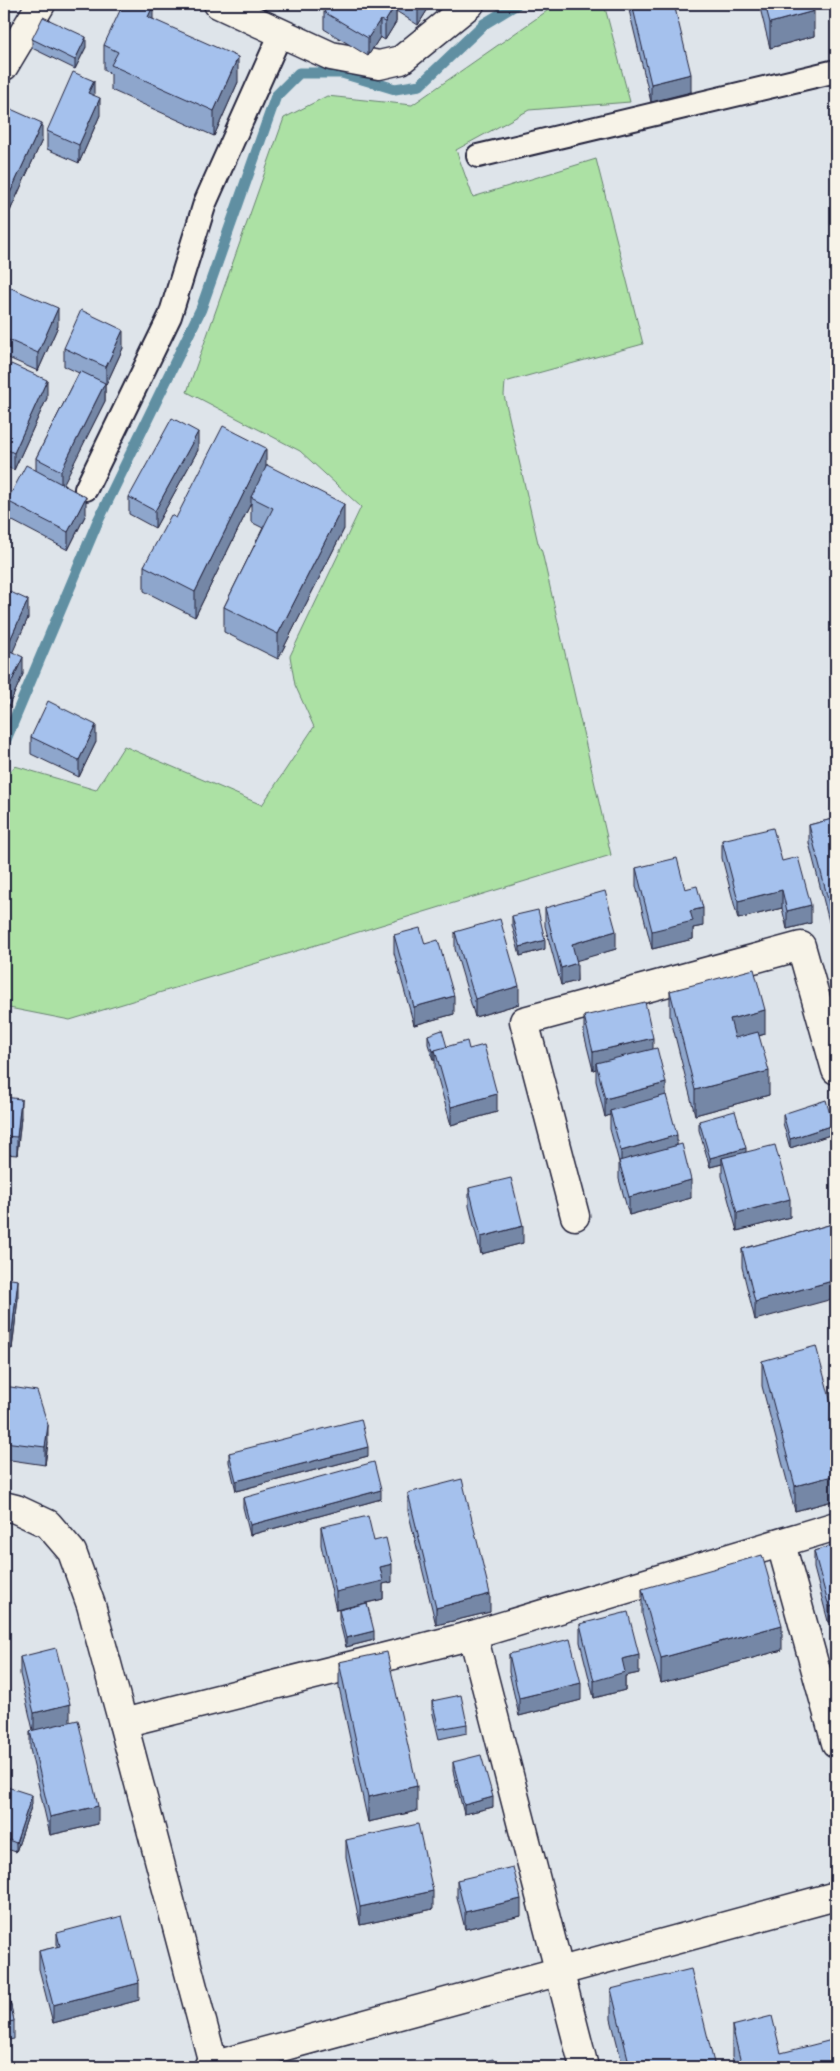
<svg xmlns="http://www.w3.org/2000/svg" width="840" height="2071" font-family="'Gochi Hand',sans-serif">
	<style>
		.green { fill: #ace1a4; stroke: #678270 }
		.lines { fill: none; stroke-linecap: round; stroke-linejoin: round }
		.stream { stroke: #608fa2; stroke-width: 11 }
		.lane-casing { stroke: #22223b; stroke-width: 26 }
		.street-casing { stroke: #22223b; stroke-width: 31 }
		.secondary-casing { stroke: #22223b; stroke-width: 31 }
		.lane { stroke: #f7f3e8; stroke-width: 22 }
		.street { stroke: #f7f3e8; stroke-width: 28 }
		.secondary { stroke: #f7f3e8; stroke-width: 28 }
		.wall { fill: #8ea6cc; stroke: #22223b }
		.shaded-wall { fill: #7487a6; stroke: #22223b }
		.building { fill: #a5c1ed; stroke: #22223b }
	</style>
	<rect width="100%" height="100%" fill="#dee4ea"/>
	<filter id="ink" filterUnits="userSpaceOnUse"><feTurbulence type="fractalNoise" baseFrequency=".02" numOctaves="2"/><feDisplacementMap in="SourceGraphic" scale="10" xChannelSelector="R" yChannelSelector="G"/><feConvolveMatrix kernelMatrix="1 2 1 2 8 2 1 2 1" color-interpolation-filters="sRGB"/></filter>
	<g filter="url(#ink)">
		<!-- green -->
		<path class="green" d="M557 4H604L630 102 529 110 456 150 473 197 596 159 643 344 505 382 504 395 538 543 542 552 611 855 70 1020 4 1007V780L15 766 96 790 124 746 262 805 314 727 295 685 290 656 361 507 300 451 187 392 284 118 327 96 412 105Z"/>
		<g class="lines">
			<!-- stream -->
			<path class="stream" d="M4 744 97 523 201 309 276 96 299 73H342L395 89 420 85 484 24 517 4"/>
			<defs>
				<g id="lane">
					<path d="M478 156 836 71"/>
					<path d="M86 489 170 316 205 203 281 33"/>
				</g>
				<g id="street">
					<path d="M218 4 331 56 379 65 401 60 470 4"/>
					<path d="M4 66 41 4"/>
					<path d="M575 1216 524 1021 801 946 836 1070"/>
					<path d="M4 1506 16 1509 48 1524 72 1552 91 1605 123 1723"/>
					<path d="M781 1544 836 1743"/>
					<path d="M473 1635 584 2067"/>
					<path d="M214 2067 123 1723 473 1635 836 1526"/>
				</g>
				<path id="secondary" d="M208 2067 836 1896"/>
			</defs>
			<!-- lane casing -->
			<use href="#lane" class="lane-casing"/>
			<!-- street casing -->
			<use href="#street" class="street-casing"/>
			<!-- secondary casing -->
			<use href="#secondary" class="secondary-casing"/>
			<!-- lane -->
			<use href="#lane" class="lane"/>
			<!-- street -->
			<use href="#street" class="street"/>
			<!-- secondary -->
			<use href="#secondary" class="secondary"/>
		</g>
		<!-- wall -->
		<g class="wall">
			<path d="M270 4H284L281 9Z"/>
			<path d="M329 4H431L418 25 396 11V22L385 40 380 37 368 56 324 29V12Z"/>
			<path d="M629 4H674L691 92 651 102 629 10Z"/>
			<path d="M759 4H812L814 36 770 48Z"/>
			<path d="M153 19 238 82 214 136 111 90V74L104 70V45Z"/>
			<path d="M32 39 86 47 75 69 32 48Z"/>
			<path d="M4 106 42 140 10 211 5 208V221L4 224Z"/>
			<path d="M100 115 79 163 47 149V131Z"/>
			<path d="M4 285 58 326 38 371 4 356Z"/>
			<path d="M64 348H123L106 385H105V401L63 484 86 514 68 550 7 518V501L36 470V458L79 373 64 366Z"/>
			<path d="M4 379 47 398 14 470 4 466Z"/>
			<path d="M198 450 155 528 129 514V497Z"/>
			<path d="M266 467 344 529 278 659 224 632V607L263 528 251 522V503L195 617 144 591V566L176 518Z"/>
			<path d="M4 589 28 618 12 652 23 674 5 714 4 713Z"/>
			<path d="M31 737 96 742 79 777 31 754Z"/>
			<path d="M836 818V949L809 843V825Z"/>
			<path d="M722 840 782 861 811 923 787 929 782 908 738 919 722 858Z"/>
			<path d="M636 868 685 889 703 926 693 928V939L652 949 636 886Z"/>
			<path d="M545 908 616 949 576 960 577 981 561 985 545 926Z"/>
			<path d="M512 916 545 949 520 956 512 925Z"/>
			<path d="M455 932 519 1004 475 1017 455 949Z"/>
			<path d="M394 935 425 944 454 1014 414 1025 394 953Z"/>
			<path d="M670 991 765 1034 759 1036 769 1095 695 1115 670 1016Z"/>
			<path d="M584 1016 653 1049 666 1097 677 1145 691 1198 629 1215 619 1179V1162L610 1129V1115L605 1117 596 1081V1069L593 1070 584 1034Z"/>
			<path d="M428 1035 447 1047 469 1049 497 1112 451 1125 435 1068V1060H433L428 1044Z"/>
			<path d="M4 1097 21 1117 17 1155 4 1154Z"/>
			<path d="M783 1114 833 1134 790 1148 783 1123Z"/>
			<path d="M699 1121 746 1152 790 1217 737 1231 722 1176V1164L710 1167 699 1130Z"/>
			<path d="M469 1188 523 1243 481 1254 469 1206Z"/>
			<path d="M836 1223 755 1320 742 1267V1249Z"/>
			<path d="M4 1278 18 1298 12 1349 4 1348Z"/>
			<path d="M762 1361 836 1421V1500L795 1511 762 1386Z"/>
			<path d="M4 1386 48 1443 45 1465 4 1459Z"/>
			<path d="M229 1453 368 1456 236 1491 229 1462Z"/>
			<path d="M408 1493 490 1612 436 1625 408 1511Z"/>
			<path d="M243 1498 381 1499 250 1535 243 1507Z"/>
			<path d="M321 1527 374 1541 392 1582 383 1584V1599L367 1603 374 1640 346 1647 339 1619V1610L359 1605 336 1610 321 1545Z"/>
			<path d="M836 1544V1623L829 1625 814 1568V1551Z"/>
			<path d="M642 1589 782 1650 661 1683 642 1614Z"/>
			<path d="M580 1624 639 1673 625 1676V1690L594 1698 580 1642Z"/>
			<path d="M509 1654 581 1700 519 1716 509 1672Z"/>
			<path d="M20 1657 70 1722 98 1824 50 1835 30 1749V1731L33 1730 20 1674Z"/>
			<path d="M339 1662 417 1811 368 1822 339 1687Z"/>
			<path d="M432 1701 467 1724V1733L439 1739 432 1710Z"/>
			<path d="M453 1762 493 1807 464 1814 453 1771Z"/>
			<path d="M4 1788 32 1804 16 1852 4 1848Z"/>
			<path d="M346 1840 433 1909 360 1925 346 1857Z"/>
			<path d="M457 1880 521 1916 465 1929 457 1897Z"/>
			<path d="M57 1933 139 2000 53 2023 39 1969V1951L57 1947Z"/>
			<path d="M4 1972 14 2021V2039L4 2041Z"/>
			<path d="M611 1989 715 2067H623L611 2019Z"/>
			<path d="M732 2026 781 2053 734 2065 732 2056Z"/>
		</g>
		<!-- shaded-wall -->
		<g class="shaded-wall">
			<path d="M396 4V22L385 40V22Z"/>
			<path d="M420 4H431L418 25V7Z"/>
			<path d="M153 6V30L148 17Z"/>
			<path d="M814 11V36L770 48V23Z"/>
			<path d="M380 20V37L368 56V38Z"/>
			<path d="M86 37V47L75 69V60Z"/>
			<path d="M238 57V82L214 136V111Z"/>
			<path d="M691 74V92L651 102V84Z"/>
			<path d="M94 81V99L88 93Z"/>
			<path d="M100 98V115L79 163V145Z"/>
			<path d="M42 123V140L10 211V193Z"/>
			<path d="M5 203V221L4 224V206Z"/>
			<path d="M58 308V326L38 371V353Z"/>
			<path d="M123 330V348L106 385V367Z"/>
			<path d="M47 380V398L14 470V453Z"/>
			<path d="M105 383V401L61 489V471Z"/>
			<path d="M198 432V450L155 528V511Z"/>
			<path d="M266 448V473L251 497V503L195 617V592Z"/>
			<path d="M86 497V514L68 550V532Z"/>
			<path d="M344 504V529L278 659V634Z"/>
			<path d="M28 600V618L6 667V649Z"/>
			<path d="M23 657V674L5 714V696Z"/>
			<path d="M96 725V742L79 777V760Z"/>
			<path d="M782 890V908L738 919V901Z"/>
			<path d="M811 905V923L787 929V911Z"/>
			<path d="M703 908V926L693 928V939L652 949V931L690 911Z"/>
			<path d="M616 931V949L572 962V944Z"/>
			<path d="M545 940V949L520 956V947Z"/>
			<path d="M577 963V981L561 985V968Z"/>
			<path d="M519 986V1004L475 1017V999Z"/>
			<path d="M454 996V1014L414 1025V1007Z"/>
			<path d="M765 1010V1034L730 1044V1019Z"/>
			<path d="M653 1038V1056L596 1063V1069L593 1070V1052Z"/>
			<path d="M5 1049V1066L4 1080V1062Z"/>
			<rect x="433" y="1051" width="2" height="9"/>
			<path d="M769 1071V1095L695 1115V1090Z"/>
			<path d="M666 1083V1101L610 1111V1115L605 1117V1099Z"/>
			<path d="M497 1094V1112L451 1125V1107Z"/>
			<path d="M21 1099V1117L17 1155V1137Z"/>
			<path d="M833 1125V1134L790 1148V1139Z"/>
			<path d="M677 1135V1153L621 1169V1151Z"/>
			<path d="M746 1148V1157L722 1158V1164L710 1167V1158Z"/>
			<path d="M691 1180V1198L629 1215V1197Z"/>
			<path d="M5 1189V1207L4 1218V1201Z"/>
			<path d="M790 1199V1217L737 1231V1213Z"/>
			<path d="M523 1226V1243L481 1254V1237Z"/>
			<path d="M18 1280V1298L12 1349V1331Z"/>
			<path d="M836 1280V1298L755 1320V1302Z"/>
			<path d="M48 1425V1443L45 1465V1447Z"/>
			<path d="M368 1447V1456L236 1491V1481Z"/>
			<path d="M836 1475V1500L795 1511V1486Z"/>
			<path d="M381 1490V1499L250 1535V1525Z"/>
			<path d="M392 1564V1582L383 1584V1599L336 1610V1592L380 1567Z"/>
			<path d="M490 1594V1612L436 1625V1608Z"/>
			<path d="M836 1605V1623L829 1625V1607Z"/>
			<path d="M782 1625V1650L661 1683V1658Z"/>
			<path d="M374 1631V1640L346 1647V1638Z"/>
			<path d="M639 1655V1673L625 1676V1690L594 1698V1681L622 1659Z"/>
			<path d="M581 1683V1700L519 1716V1698Z"/>
			<path d="M70 1704V1722L34 1731V1713Z"/>
			<path d="M417 1786V1811L368 1822V1797Z"/>
			<path d="M32 1795V1804L16 1852V1843Z"/>
			<path d="M493 1797V1807L464 1814V1805Z"/>
			<path d="M98 1806V1824L50 1835V1817Z"/>
			<path d="M433 1891V1909L360 1925V1907Z"/>
			<path d="M521 1899V1916L465 1929V1912Z"/>
			<path d="M139 1983V2000L53 2023V2005Z"/>
		</g>
		<!-- building -->
		<g class="building">
			<path d="M123 4H149L153 6 148 17 238 57 214 111 111 65 118 52 104 45Z"/>
			<path d="M329 4H396L385 22 380 20 368 38 324 12Z"/>
			<path d="M413 4H420L418 7Z"/>
			<path d="M632 4H674L691 74 651 84Z"/>
			<path d="M765 4H812L814 11 770 23Z"/>
			<path d="M43 17 86 37 75 60 32 39Z"/>
			<path d="M73 72 94 81 88 93 100 98 79 145 47 131Z"/>
			<path d="M4 106 42 123 10 193 4 190Z"/>
			<path d="M4 285 58 308 38 353 4 338Z"/>
			<path d="M81 310 123 330 106 367 64 348Z"/>
			<path d="M11 364 47 380 14 453 4 448V379Z"/>
			<path d="M80 371 105 383 61 471 36 458Z"/>
			<path d="M172 418 198 432 155 511 129 497Z"/>
			<path d="M223 426 266 448 195 592 144 566 171 515 176 518Z"/>
			<path d="M26 465 86 497 68 532 7 501Z"/>
			<path d="M267 465 344 504 278 634 224 607 273 508 251 497Z"/>
			<path d="M4 589 28 600 6 649 23 657 5 696 4 695Z"/>
			<path d="M48 701 96 725 79 760 31 737Z"/>
			<path d="M836 818V931L809 825Z"/>
			<path d="M773 828 782 861 798 857 811 905 787 911 782 890 738 901 722 840Z"/>
			<path d="M677 858 685 889 697 886 703 908 690 911 693 921 652 931 636 868Z"/>
			<path d="M605 891 616 931 572 944 577 963 561 968 545 908Z"/>
			<path d="M538 910 545 940 520 947 512 916Z"/>
			<path d="M500 919 519 986 475 999 455 932Z"/>
			<path d="M420 928 425 944 438 940 454 996 414 1007 394 935Z"/>
			<path d="M754 969 765 1010 730 1019 735 1038 758 1032 769 1071 695 1090 670 991Z"/>
			<path d="M645 1002 653 1038 593 1052 584 1016Z"/>
			<path d="M442 1030 447 1047 433 1051 428 1035Z"/>
			<path d="M467 1041 469 1049 484 1045 497 1094 451 1107 435 1050Z"/>
			<path d="M657 1048 666 1083 605 1099 596 1063Z"/>
			<path d="M4 1049H5L4 1062Z"/>
			<path d="M666 1095 677 1135 621 1151 610 1111Z"/>
			<path d="M4 1097 21 1099 17 1137 4 1136Z"/>
			<path d="M826 1100 833 1125 790 1139 783 1114Z"/>
			<path d="M735 1111 746 1148 710 1158 699 1121Z"/>
			<path d="M682 1144 691 1180 629 1197 619 1161Z"/>
			<path d="M775 1145 790 1199 737 1213 722 1158Z"/>
			<path d="M511 1178 523 1226 481 1237 469 1188Z"/>
			<path d="M4 1189H5L4 1201Z"/>
			<path d="M836 1223V1280L755 1302 742 1249Z"/>
			<path d="M4 1278 18 1280 12 1331 4 1330Z"/>
			<path d="M816 1346 836 1421V1475L795 1486 762 1361Z"/>
			<path d="M4 1386 37 1391 48 1425 45 1447 4 1442Z"/>
			<path d="M361 1419 368 1447 236 1481 229 1453Z"/>
			<path d="M374 1462 381 1490 250 1525 243 1498Z"/>
			<path d="M462 1479 490 1594 436 1608 408 1493Z"/>
			<path d="M368 1516 374 1541 386 1538 392 1564 380 1567 383 1581 336 1592 321 1527Z"/>
			<path d="M836 1544V1605L829 1607 814 1551Z"/>
			<path d="M762 1555 782 1625 661 1658 642 1589Z"/>
			<path d="M367 1603 374 1631 346 1638 339 1610Z"/>
			<path d="M628 1612 639 1655 622 1659 625 1672 594 1681 580 1624Z"/>
			<path d="M570 1639 581 1683 519 1698 509 1654Z"/>
			<path d="M56 1648 70 1704 34 1713 20 1657Z"/>
			<path d="M387 1652 417 1786 368 1797 339 1662Z"/>
			<path d="M461 1695 467 1724 439 1729 432 1701Z"/>
			<path d="M78 1720 98 1806 50 1817 30 1731Z"/>
			<path d="M481 1755 493 1797 464 1805 453 1762Z"/>
			<path d="M4 1786 32 1795 16 1843 4 1838Z"/>
			<path d="M418 1824 433 1891 360 1907 346 1840Z"/>
			<path d="M513 1867 521 1899 465 1912 457 1880Z"/>
			<path d="M122 1916 139 1983 53 2005 39 1951 60 1946 57 1933Z"/>
			<path d="M691 1969 715 2067H630L611 1989Z"/>
			<path d="M4 1972 14 2021 4 2023Z"/>
			<path d="M772 2016 781 2053 836 2039V2067H725L741 2063 732 2026Z"/>
			<path d="M493 2059 495 2067H460Z"/>
		</g>
	</g>
	<!-- margin -->
	<rect width="840" height="2071" fill="none" stroke="#f7f3e8" stroke-width="20"/>
	<rect x="10" y="10" width="820" height="2051" fill="none" stroke="#22223b" stroke-width="2" filter="url(#ink)"/>
</svg>
